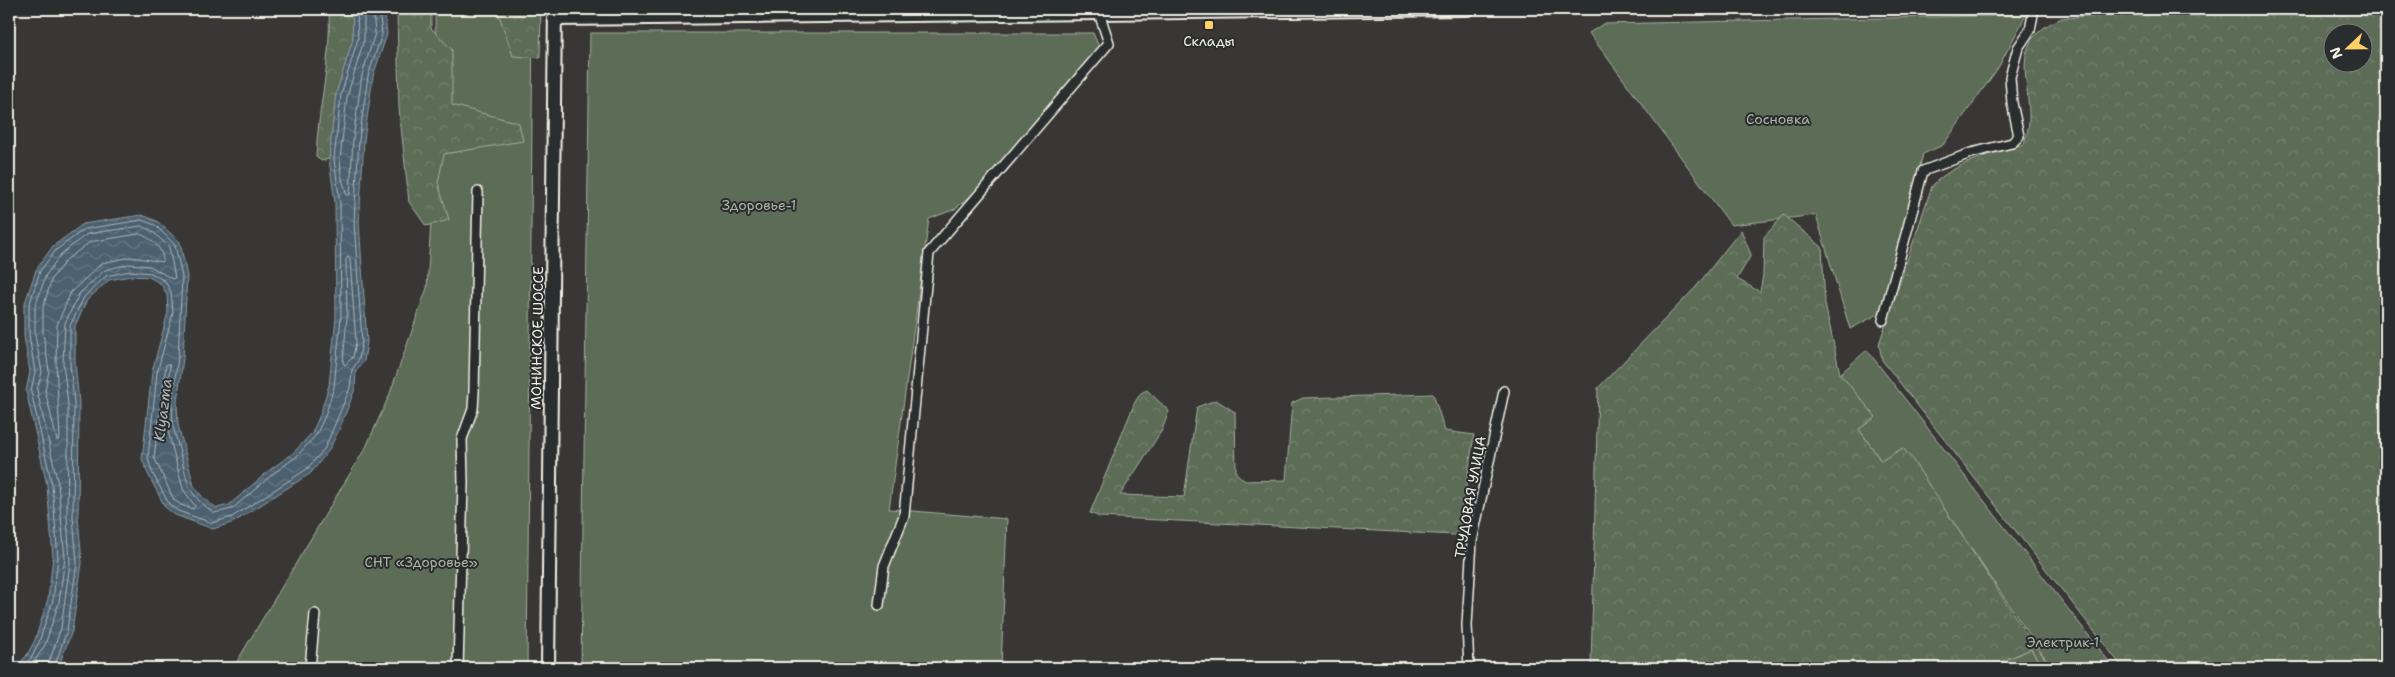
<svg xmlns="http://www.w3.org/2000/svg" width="2395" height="677" font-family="'Shantell Sans',sans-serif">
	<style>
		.green { fill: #5b6c56; stroke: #a8ae9f }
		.forest { fill: url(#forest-crowns); stroke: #a8ae9f; fill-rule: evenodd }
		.water { fill: url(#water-waves); stroke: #8f9a9f }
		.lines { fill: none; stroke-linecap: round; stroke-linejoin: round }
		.shore { stroke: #b0b7b8; stroke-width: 1 }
		.minor-casing { stroke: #f4f1e8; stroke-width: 12 }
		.secondary-casing { stroke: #f4f1e8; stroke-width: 16 }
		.minor { stroke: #2a2d2e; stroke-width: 9 }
		.secondary { stroke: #2a2d2e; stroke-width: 12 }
		.poi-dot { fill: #ffd166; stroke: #2a2d2e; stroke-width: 2 }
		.labels { text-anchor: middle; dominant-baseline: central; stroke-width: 4; stroke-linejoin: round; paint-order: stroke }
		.poi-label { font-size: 14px; fill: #f4f1e8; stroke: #2a2d2e }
		.park-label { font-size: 14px; fill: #afb5a6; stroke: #2a2d2e }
		.street-label { font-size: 14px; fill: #f4f1e8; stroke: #2a2d2e }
		.water-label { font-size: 15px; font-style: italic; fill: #b0b7b8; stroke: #2a2d2e }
	</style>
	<defs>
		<pattern id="forest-crowns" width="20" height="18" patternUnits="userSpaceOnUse" patternTransform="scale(1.25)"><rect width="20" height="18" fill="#5b6c56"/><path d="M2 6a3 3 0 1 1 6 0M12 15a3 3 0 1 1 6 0" fill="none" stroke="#73816e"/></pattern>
		<pattern id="water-waves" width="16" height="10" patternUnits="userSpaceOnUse" patternTransform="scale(1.25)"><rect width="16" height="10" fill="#4b606f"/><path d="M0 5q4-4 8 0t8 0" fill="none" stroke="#667784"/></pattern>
	</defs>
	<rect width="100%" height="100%" fill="#383736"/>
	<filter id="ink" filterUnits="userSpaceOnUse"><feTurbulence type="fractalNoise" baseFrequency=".02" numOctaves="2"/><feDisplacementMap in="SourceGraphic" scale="10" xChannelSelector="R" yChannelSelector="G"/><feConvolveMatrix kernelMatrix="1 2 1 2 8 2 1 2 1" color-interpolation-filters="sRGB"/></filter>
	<g filter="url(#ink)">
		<!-- green -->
		<g class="green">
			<path d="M435 9H533L527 668H233L366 447 389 396 427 288 436 138Z"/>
			<path d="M2026 15 1998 68 1943 145 1923 154 1884 311 1850 329 1816 215 1731 225 1589 33 1603 24Z"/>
			<path d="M590 33H1093L1099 47 973 194 955 209 929 219 889 509 1007 519 1001 668 581 667Z"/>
			<path d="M1867 350 2114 668H2052L1903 448 1881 461 1859 429 1875 417 1840 374Z"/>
			<path d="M2031 649 2043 668H1987Z"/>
		</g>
		<!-- forest -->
		<g class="forest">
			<path d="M329 9H352L353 39 336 94 329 159 321 161 316 156C318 107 332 58 329 9Z"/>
			<path d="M397 9H431V28L452 50V105L519 123 523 141 444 154 438 183 449 220 426 226 409 202 399 108Z"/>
			<path d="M497 9H541L540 58 513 56Z"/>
			<path d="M2174 9H2386V668H2123L1882 360 1879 344 1932 186C1955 161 1992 155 2024 144 2026 136 2029 128 2029 121 2030 75 2007 41 2062 18ZM2332 32H2362V62H2332Z"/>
			<path d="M1784 215 1822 247 1825 304 1840 374 1876 417 1859 429 1881 461 1903 448 1912 459 2027 635 2052 668H2043L2031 649 1987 668H1591L1598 388 1696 287 1741 230 1751 255 1737 279 1760 292 1763 275 1764 237Z"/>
			<path d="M1147 390 1169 411 1162 430 1120 495 1184 497 1197 407 1216 400 1235 412 1236 473 1245 481 1286 480 1292 403 1303 398 1433 394 1445 431 1474 435 1459 532 1455 535 1100 517 1090 513 1135 402 1141 393Z"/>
		</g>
		<!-- water -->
		<path class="water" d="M352 9H384L387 34 373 76 364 140 359 222 367 342 364 361 356 371 355 389 339 430 329 450 311 473 234 522 213 529 175 515 165 507 148 474 142 459 152 372 168 312 167 295 161 284 149 277 130 276 109 280 87 300 75 326V362L79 403 78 517 82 563 72 631 58 668H16L27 655 35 640 48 599 53 557 47 485 26 391 30 372 24 336V306L36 270 53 246 83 224 142 215 157 221 180 242 187 276 183 358 177 402 178 425 194 486 204 499 217 508 229 505 271 469 292 454 312 433 320 415 329 385 336 317 335 203 329 159 336 94 353 39Z"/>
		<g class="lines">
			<!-- shore -->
			<g class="shore">
				<path d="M364 9V40L347 97 340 159 341 175 347 196 350 194 353 139 362 75 375 33 373 9"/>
				<path d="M140 234C151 238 164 249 163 262L131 257 102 263 71 292 57 325 56 363 60 438 57 441 45 390 49 371 43 333V308L52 278 66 260 90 242Z"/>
				<path d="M348 257 350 260 356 342 353 357 345 365 343 363 347 317 346 260Z"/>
				<path d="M169 364 170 367 165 400 167 427 183 489 195 506 193 509 181 505 174 500 154 457 166 365Z"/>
				<path d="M22 668 32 657 39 642 53 600 58 558 52 485 31 391 35 372 29 335V306L40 271 56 250 85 229 142 220 155 225 175 245 182 277 178 357 172 402 173 426 189 488 200 502 214 513 232 509 274 473 296 457 316 435 325 416 334 387 341 317 340 203 334 159 341 95 358 39 357 9"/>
				<path d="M30 668 45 645 59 602 65 558 58 484 37 390 42 372 35 335V307L46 275 61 254 87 234 141 226 151 230 169 247 175 278 172 279 150 266 129 264 105 270 79 294 65 323 63 363 68 404V452L67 517 70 563 61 628 47 668"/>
				<path d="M54 668 67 630 77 563 73 517 74 403 70 363V326L84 297 106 276 130 271 151 273 165 281 171 292 173 313 157 373 148 458 152 472 169 504 178 511 212 523 232 517 307 469 325 448 350 388 352 370 359 359 362 342 354 221 359 140 368 76 382 34 379 9"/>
			</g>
			<defs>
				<g id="minor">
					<path d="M1883 320 1923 171 1971 153 2012 143 2019 136 2012 103 2010 77 2018 48 2030 30 2034 9"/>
					<path d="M879 605 884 566 904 516 929 253 1109 43 1099 13"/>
					<path d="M310 668 315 614"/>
					<path d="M458 668 463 483 462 439 473 409 474 392 478 192"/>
					<path d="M1469 668 1467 625 1472 541 1504 391"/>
				</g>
				<g id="secondary">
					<path d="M554 19 1468 9"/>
					<path d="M548 668 555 9"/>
				</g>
			</defs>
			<!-- minor casing -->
			<use href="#minor" class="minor-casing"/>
			<!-- secondary casing -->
			<use href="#secondary" class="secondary-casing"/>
			<!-- minor -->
			<use href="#minor" class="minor"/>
			<!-- secondary -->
			<use href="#secondary" class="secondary"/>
		</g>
	</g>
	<!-- markers -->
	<rect class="poi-dot" x="1204" y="20" width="10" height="10" rx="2.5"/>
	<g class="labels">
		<!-- poi labels -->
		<g class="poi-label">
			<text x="1209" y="41">Склады</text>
		</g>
		<!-- park labels -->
		<g class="park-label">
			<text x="1778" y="119">Сосновка</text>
			<text x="759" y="205">Здоровье-1</text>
			<text x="421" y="562">СНТ «Здоровье»</text>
			<text x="2063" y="642">Электрик-1</text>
		</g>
		<!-- street labels -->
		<g class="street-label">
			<text transform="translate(537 338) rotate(-89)">МОНИНСКОЕ ШОССЕ</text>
			<text transform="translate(1470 497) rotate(-80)">ТРУДОВАЯ УЛИЦА</text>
		</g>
		<!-- water labels -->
		<g class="water-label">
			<text transform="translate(163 410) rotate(-83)">Klyazma</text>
		</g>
	</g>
	<!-- margin -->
	<rect width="2395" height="677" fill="none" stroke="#2a2d2e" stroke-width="30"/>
	<rect x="15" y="15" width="2365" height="647" fill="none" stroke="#f4f1e8" stroke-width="2" filter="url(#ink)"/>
	<!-- north arrow -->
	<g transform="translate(2348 48) rotate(248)"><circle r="24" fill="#2a2d2e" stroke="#7b7b78"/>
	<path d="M0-4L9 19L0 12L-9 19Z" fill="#ffd166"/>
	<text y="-8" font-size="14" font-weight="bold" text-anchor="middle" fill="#f4f1e8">N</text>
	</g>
</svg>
